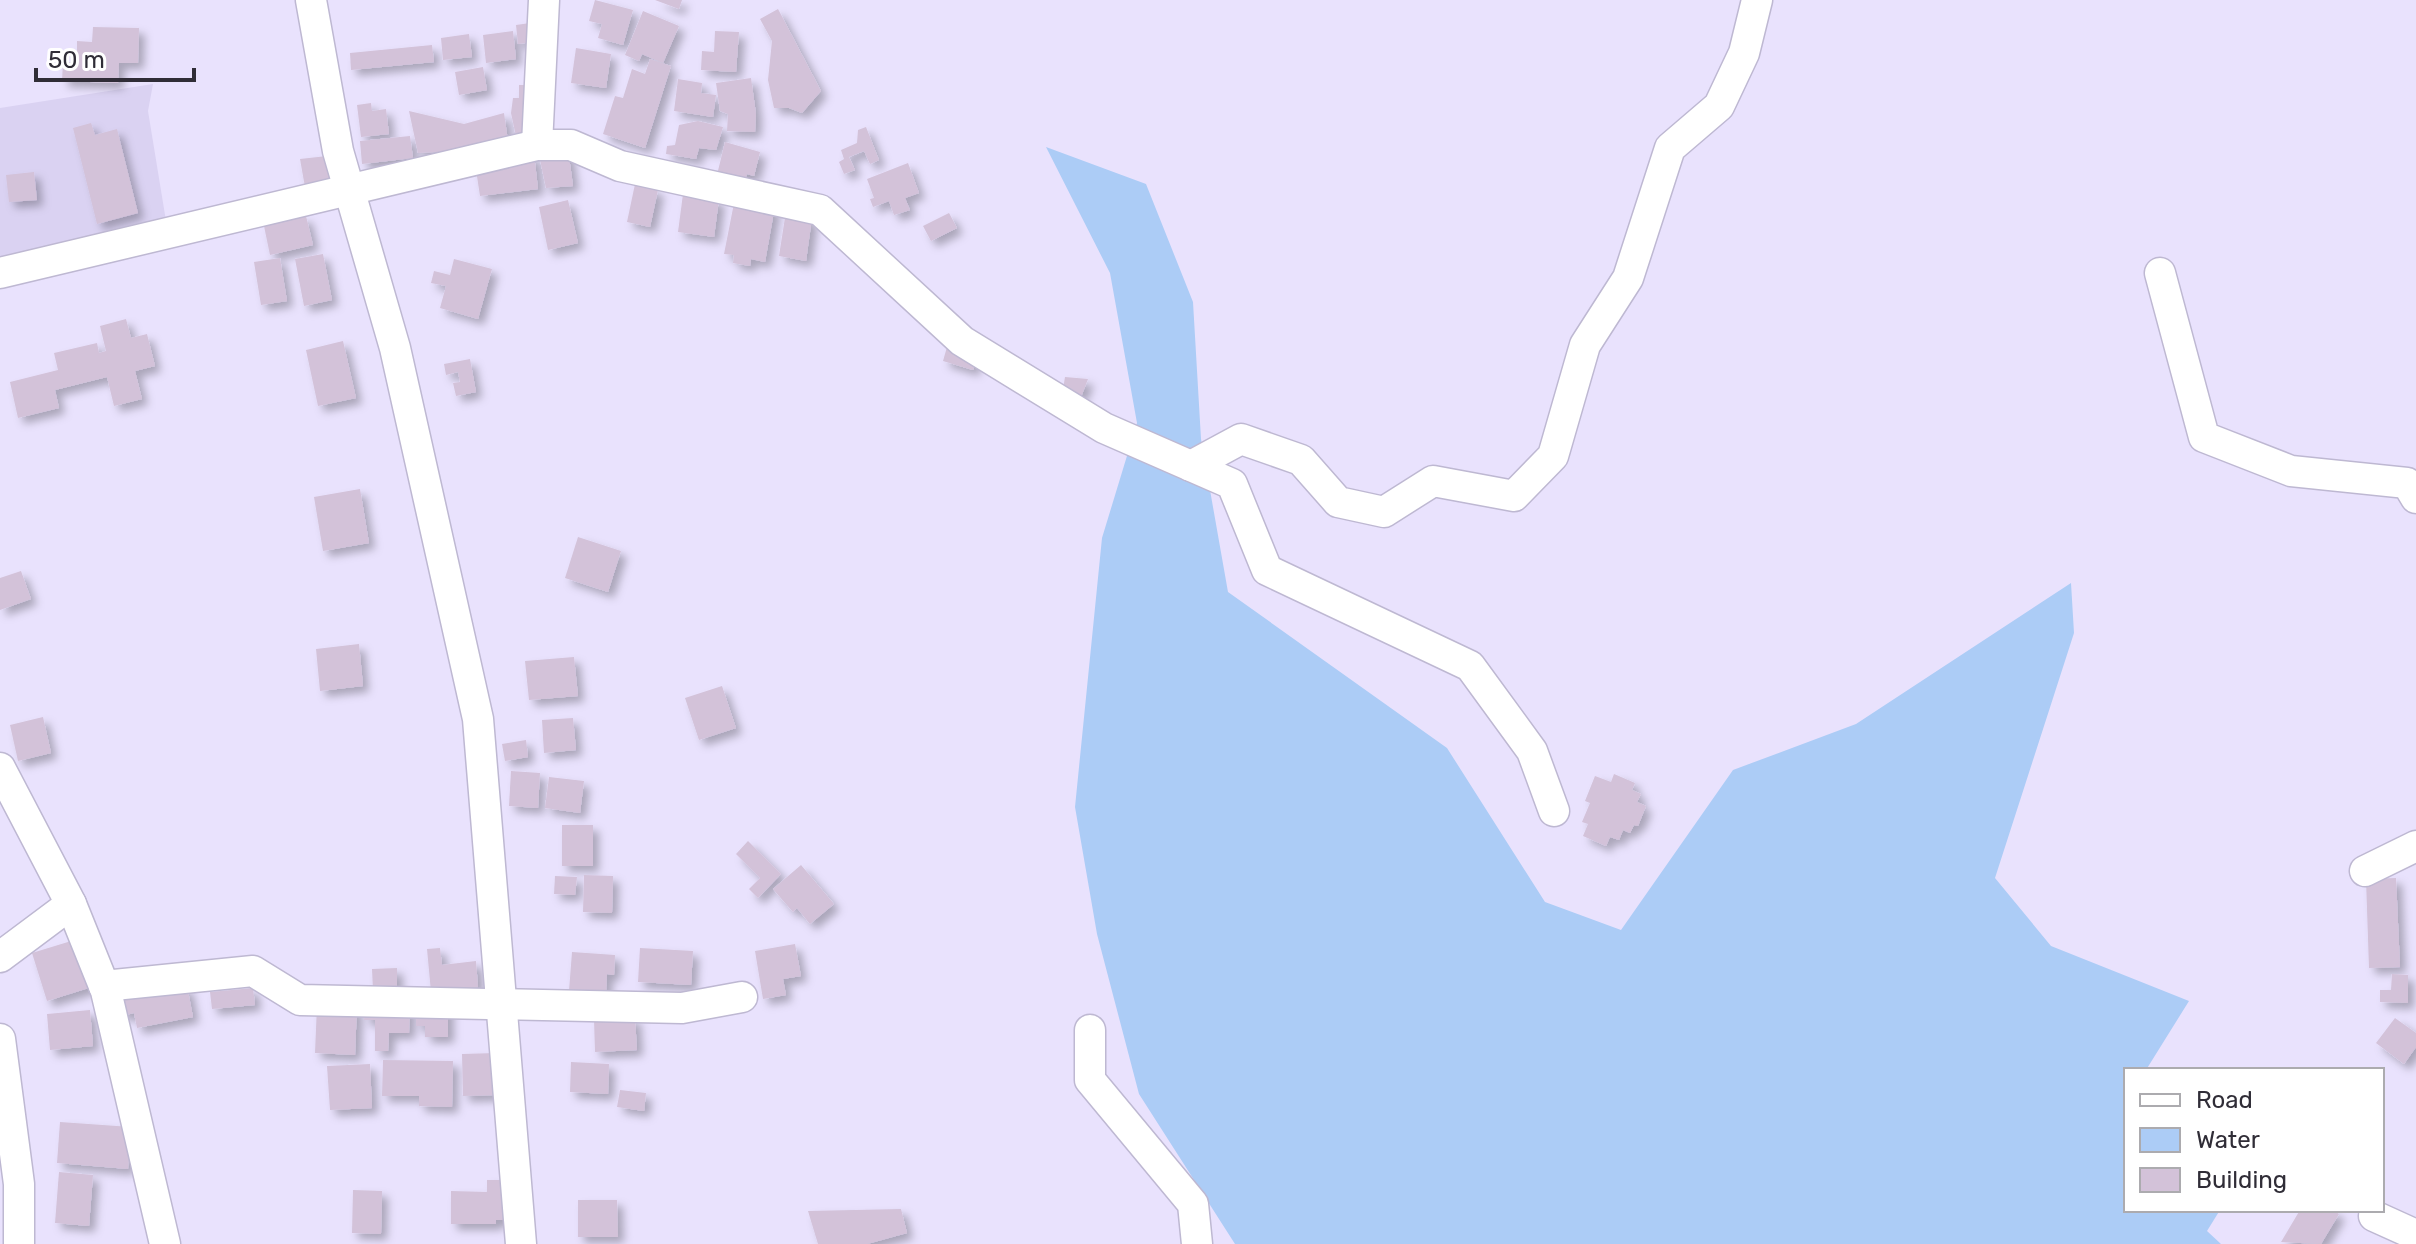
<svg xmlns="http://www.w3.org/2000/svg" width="2416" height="1244" font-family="Rubik,sans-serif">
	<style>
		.built { fill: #dad2f2 }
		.water { fill: #acccf6 }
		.building { fill: #d3c2d9; filter: url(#shadow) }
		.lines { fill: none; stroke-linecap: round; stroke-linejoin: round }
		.minor-casing { stroke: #beb8d2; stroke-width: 33 }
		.minor { stroke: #fff; stroke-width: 30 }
	</style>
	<defs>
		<filter id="shadow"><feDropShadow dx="6" dy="6" stdDeviation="4" flood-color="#0004"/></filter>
	</defs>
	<rect width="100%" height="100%" fill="#e9e2fd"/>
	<!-- built -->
	<path class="built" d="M153 84 148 111 166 221 0 258V108Z"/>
	<!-- water -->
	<path class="water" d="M1046 147 1146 184 1193 302 1201 439 1228 592 1447 748 1545 902 1621 930 1733 770 1856 724 2071 583 2074 633 1995 878 2051 946 2189 1001 2146 1070H2126V1210H2220L2207 1231 2221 1244H1235L1139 1094 1097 934 1075 807 1102 538 1137 423 1110 273Z"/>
	<!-- building -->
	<g class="building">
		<path d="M595 0 633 10 623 45 598 38 602 24 589 21Z"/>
		<path d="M655 0H682L679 9Z"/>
		<path d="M778 9 821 91 802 113 789 108H774L768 80 772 41 760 19Z"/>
		<path d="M643 11 679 26 663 63 642 54 639 61 625 55Z"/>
		<path d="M537 22 540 41 518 44 516 25Z"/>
		<path d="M93 27 139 28 138 63H119L118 83 62 81 63 62H77V41L92 42Z"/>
		<path d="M513 31 516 59 486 63 483 35Z"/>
		<path d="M715 31 739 32 736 72 701 70 702 51 714 52Z"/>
		<path d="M469 34 472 57 443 60 441 38Z"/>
		<path d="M432 45 434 62 351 70 350 53Z"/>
		<path d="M576 48 611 54 606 88 571 83Z"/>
		<path d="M650 59 671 66 645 148 603 134 615 96 623 98 632 69 645 74Z"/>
		<path d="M483 67 487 90 459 95 455 72Z"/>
		<path d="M751 78 756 114 755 132 727 131 728 114 720 111 716 83Z"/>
		<path d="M678 79 702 83 701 93 716 95 713 117 674 111Z"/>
		<path d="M519 85H533V135L517 141 511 113 513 98H519Z"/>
		<path d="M371 103 372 111 386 109 389 134 361 137 357 105Z"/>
		<path d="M409 111 464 124 504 113 509 148 418 153Z"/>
		<path d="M698 121 723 127 716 150 699 148 696 159 666 154 667 146 675 145 679 125Z"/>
		<path d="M91 123 95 135 117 129 138 213 97 224 73 128Z"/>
		<path d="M866 127 879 160 870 164 864 151 849 157 855 170 844 174 839 162 844 159 841 150 857 143 858 130Z"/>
		<path d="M410 136 413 158 362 164 360 141Z"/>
		<path d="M725 142 760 152 754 176 747 174 743 186 716 179Z"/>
		<path d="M568 149 573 186 546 188 539 155Z"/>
		<path d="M534 154 538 189 480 196 475 163Z"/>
		<path d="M327 156 333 180 305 187 300 159Z"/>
		<path d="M908 163 919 193 905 198 910 210 894 215 889 201 873 207 870 199 874 198 867 179Z"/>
		<path d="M34 172 37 200 9 202 6 175Z"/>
		<path d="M635 184 658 190 650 227 627 222Z"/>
		<path d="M683 194 719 199 714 237 678 232Z"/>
		<path d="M735 198 775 206 765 262 751 259 750 266 733 263 734 255 724 254Z"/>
		<path d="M568 200 578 243 548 250 539 207Z"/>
		<path d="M786 211 812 218 806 261 779 256Z"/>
		<path d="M949 213 957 228 931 241 923 226Z"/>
		<path d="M306 216 313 245 270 255 264 226Z"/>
		<path d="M323 254 332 300 304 306 295 259Z"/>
		<path d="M280 258 287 301 261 305 254 262Z"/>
		<path d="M454 259 492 269 478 319 440 308 446 286 431 283 434 271 450 275Z"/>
		<path d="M126 319 131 338 147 334 155 366 135 371 142 399 114 406 107 377 55 390 59 408 18 418 10 382 58 370 54 353 97 343 99 353 106 351 100 326Z"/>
		<path d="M343 341 356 398 318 406 306 350Z"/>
		<path d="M947 347 977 357 973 370 943 361Z"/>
		<path d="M470 359 476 392 456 396 453 383 460 382 458 372 446 375 444 364Z"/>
		<path d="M1065 377 1088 379 1081 397 1063 389Z"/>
		<path d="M360 489 369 543 323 551 314 497Z"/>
		<path d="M578 537 621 551 608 592 565 578Z"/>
		<path d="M21 571 31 599 0 610V578Z"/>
		<path d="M359 644 363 686 320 691 316 649Z"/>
		<path d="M574 657 578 696 529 700 525 661Z"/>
		<path d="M722 686 736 728 699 740 685 698Z"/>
		<path d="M43 717 51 753 18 761 10 725Z"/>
		<path d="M573 718 576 750 544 753 542 720Z"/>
		<path d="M526 740 528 757 505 761 502 744Z"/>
		<path d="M511 771 540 773 538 808 509 806Z"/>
		<path d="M1614 774 1635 783 1632 790 1641 794 1637 802 1646 806 1638 826 1634 825 1630 833 1623 830 1619 840 1610 837 1606 846 1583 836 1588 824 1582 822 1590 803 1585 801 1595 776 1611 782Z"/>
		<path d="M549 777 584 781 580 813 545 808Z"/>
		<rect x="562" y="825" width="31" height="41"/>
		<path d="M748 841 781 874 758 898 749 889 760 878 736 854Z"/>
		<path d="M801 865 834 904 810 924 797 908 793 912 773 889Z"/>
		<path d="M584 875 613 876 612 913 583 912Z"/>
		<path d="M555 876 577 877 575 895 554 894Z"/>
		<path d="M2396 878 2400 967 2369 968 2366 879Z"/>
		<path d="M81 938 95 986 47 1001 32 953Z"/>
		<path d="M795 944 801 976 783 979 786 995 763 999 755 951Z"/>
		<path d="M440 948 442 965 476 961 478 987 431 992 427 949Z"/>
		<path d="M640 948 693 951 691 985 638 982Z"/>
		<path d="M572 952 615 955 614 975 607 974 606 993 569 991Z"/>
		<path d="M397 968V989L373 990 372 969Z"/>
		<path d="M2392 974 2408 975V1003L2380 1002V990H2391Z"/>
		<path d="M187 986 193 1017 137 1028 134 1013 121 1016 118 1000Z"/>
		<path d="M253 988 255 1005 212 1009 210 992Z"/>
		<path d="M365 1004 410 1005 409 1033H389L388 1051H375V1020H364Z"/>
		<path d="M317 1005 357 1006 355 1055 315 1053Z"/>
		<path d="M416 1005H448V1037H425V1026H416Z"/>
		<path d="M90 1010 93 1046 50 1050 47 1014Z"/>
		<path d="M635 1017 637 1050 595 1052 594 1019Z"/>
		<path d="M2395 1018 2416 1033V1047L2404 1064 2376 1043Z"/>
		<path d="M496 1053V1095L463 1096 462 1054Z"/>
		<path d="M383 1060 453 1061 452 1107 419 1106V1096H382Z"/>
		<path d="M571 1062 609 1064 608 1094 570 1092Z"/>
		<path d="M370 1064 372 1108 330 1110 327 1066Z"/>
		<path d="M620 1090 646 1093 644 1111 617 1107Z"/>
		<path d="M60 1122 131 1127 128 1169 57 1163Z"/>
		<path d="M59 1172 93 1175 89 1226 55 1223Z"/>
		<path d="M487 1180H510V1220H496V1224H451V1191L487 1192Z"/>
		<path d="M353 1190 382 1191 381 1234 352 1233Z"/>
		<path d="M578 1200H617L618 1237H578Z"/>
		<path d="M901 1209 907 1233 867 1244H818L808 1211Z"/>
		<path d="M2300 1210H2333L2339 1214 2321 1244 2281 1242Z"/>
	</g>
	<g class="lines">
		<defs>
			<g id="minor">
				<path d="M311 0 338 151 395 348 478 719 521 1244"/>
				<path d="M537 145 544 0"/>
				<path d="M0 273 537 145H571L620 166 820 210 962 341 1104 428 1232 484 1267 570 1470 666 1532 751 1554 811"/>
				<path d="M2160 273 2204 437 2291 471 2407 483 2416 498"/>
				<path d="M1191 466 1241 439 1301 460 1338 502 1384 512 1433 481 1514 496 1553 456 1585 345 1628 278 1670 148 1719 106 1744 53 1757 0"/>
				<path d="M0 768 71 904 106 991 165 1244"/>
				<path d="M2365 871 2416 846"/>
				<path d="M0 957 71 904"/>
				<path d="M104 986 253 971 300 1000 682 1008 742 997"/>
				<path d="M1090 1030V1080L1193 1204 1197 1244"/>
				<path d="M0 1039 19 1184V1244"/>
				<path d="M2374 1216 2416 1235"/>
			</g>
		</defs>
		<!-- minor casing -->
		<use href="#minor" class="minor-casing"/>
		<!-- minor -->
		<use href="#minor" class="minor"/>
	</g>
	<!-- legend -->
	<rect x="2124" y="1068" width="260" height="144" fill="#ffffff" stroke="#acabaf" stroke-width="2"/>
	<rect x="2140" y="1094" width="40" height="12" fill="#ffffff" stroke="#acabaf" stroke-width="2"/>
	<text x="2196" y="1108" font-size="24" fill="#302d37">Road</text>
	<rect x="2140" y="1128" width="40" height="24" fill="#acccf6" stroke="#acabaf" stroke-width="2"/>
	<text x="2196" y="1148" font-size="24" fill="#302d37">Water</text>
	<rect x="2140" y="1168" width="40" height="24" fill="#d3c2d9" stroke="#acabaf" stroke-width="2"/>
	<text x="2196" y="1188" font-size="24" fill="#302d37">Building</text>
	<!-- scale -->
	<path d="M36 68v12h158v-12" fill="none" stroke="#302d37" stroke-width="4"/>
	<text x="48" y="68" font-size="24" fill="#302d37" stroke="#ffffff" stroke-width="6" paint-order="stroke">50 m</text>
</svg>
